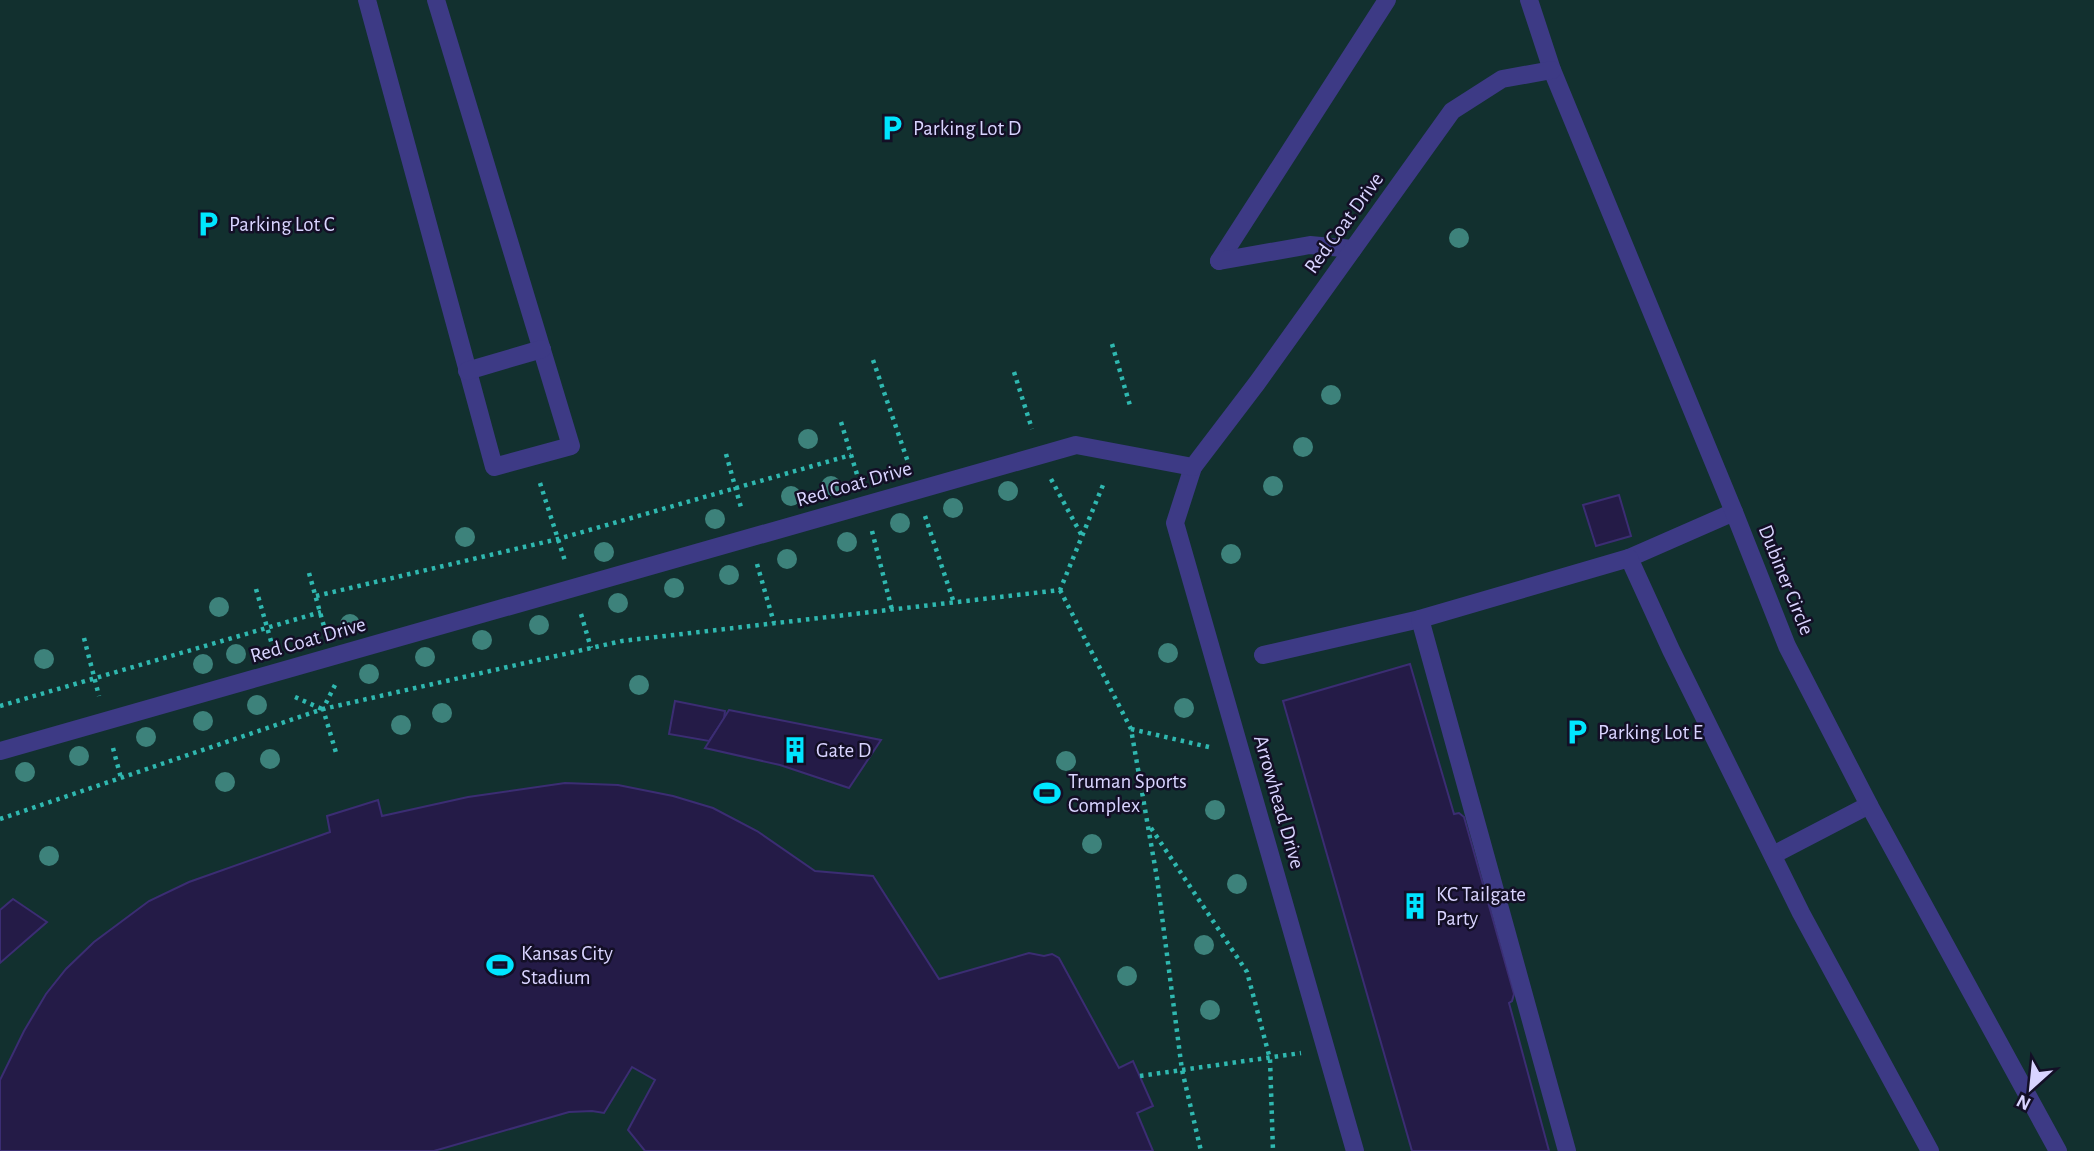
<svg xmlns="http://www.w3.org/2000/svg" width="2094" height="1151" font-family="'Alegreya Sans',sans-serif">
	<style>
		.green { fill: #12302f }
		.building { fill: #241b47; stroke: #3b2d73; stroke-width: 2 }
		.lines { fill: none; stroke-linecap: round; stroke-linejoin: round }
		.path { stroke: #2fb8b0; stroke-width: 4.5; stroke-dasharray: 3.5 5; stroke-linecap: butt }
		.service { stroke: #3d3a85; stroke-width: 18 }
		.minor { stroke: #3d3a85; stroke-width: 18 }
		.tree { fill: #3d827b }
		.labels { text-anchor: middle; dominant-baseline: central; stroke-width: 5; stroke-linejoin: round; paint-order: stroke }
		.poi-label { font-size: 21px; fill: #d9d4ff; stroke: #130f26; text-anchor: start }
		.street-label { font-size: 21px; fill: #d9d4ff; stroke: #130f26 }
	</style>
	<rect width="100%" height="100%" fill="#130f26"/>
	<!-- green -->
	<rect class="green" x="0" y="0" width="2094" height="1151"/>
	<!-- building -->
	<g class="building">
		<path d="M1619 495 1631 536 1596 546 1583 505Z"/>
		<path d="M1410 664 1454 814 1459 813 1464 817 1514 994 1512 1001 1509 1003 1549 1151H1412L1283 701Z"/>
		<path d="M675 701 725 711 724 719 709 741 669 734Z"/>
		<path d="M729 710 881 740 849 788 780 765 705 748Z"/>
		<path d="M565 783 618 785 673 796 713 808 757 831 815 871 873 876 939 979 1029 953 1044 956 1052 954 1059 958 1119 1068 1133 1061 1153 1106 1137 1113 1153 1151H645L628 1130 655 1080 632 1067 604 1113 592 1111 569 1112 434 1151H0V1080L24 1031 46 994 66 969 94 942 149 901 189 882 330 832 327 816 378 800 382 816 468 797Z"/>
		<path d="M13 899 47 922 0 963V910Z"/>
	</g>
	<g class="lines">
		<!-- path -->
		<g class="path">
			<path d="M1112 344 1131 409"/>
			<path d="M873 360 909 465"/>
			<path d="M1014 372 1032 429"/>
			<path d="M841 422 859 481"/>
			<path d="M726 454 742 511"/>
			<path d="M1051 479 1082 536"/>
			<path d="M540 483 565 561"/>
			<path d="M925 516 954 603"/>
			<path d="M872 531 892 610"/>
			<path d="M757 564 774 623"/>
			<path d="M309 573 325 630"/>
			<path d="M256 589 273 648"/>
			<path d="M1060 590 1131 729 1157 878 1182 1070 1201 1151"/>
			<path d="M316 596 558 539 851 455"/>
			<path d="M581 614 591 648"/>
			<path d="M84 638 99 696"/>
			<path d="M335 685 323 709 337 756"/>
			<path d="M295 697 322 709"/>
			<path d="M0 706 321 612"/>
			<path d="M1131 729 1213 748"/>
			<path d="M113 748 121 778"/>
			<path d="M0 819 323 709 622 641 1060 590 1103 485"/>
			<path d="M1151 828 1247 972 1270 1059 1273 1151"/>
			<path d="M1140 1076 1301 1053"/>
		</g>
		<!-- service -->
		<g class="service">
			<path d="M367 0 494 467 571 446 436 0"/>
			<path d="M1219 261 1387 0"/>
			<path d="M1219 261 1310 245 1353 249"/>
			<path d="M467 371 542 349"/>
			<path d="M1629 558 1734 512"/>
			<path d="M1263 655 1420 619"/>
			<path d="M1773 855 1869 805"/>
			<path d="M1567 1151 1420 619 1629 558 1671 650 1801 913 1930 1151"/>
		</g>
		<!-- minor -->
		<g class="minor">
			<path d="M1529 0 1552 70 1734 512 1787 646 1869 805 2058 1151"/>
			<path d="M1193 467 1175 523 1355 1151"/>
			<path d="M0 751 1076 445 1193 467 1257 383 1452 111 1502 79 1552 70"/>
		</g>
	</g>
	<!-- trees -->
	<g class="tree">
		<circle cx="1459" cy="238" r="10"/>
		<circle cx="1331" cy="395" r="10"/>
		<circle cx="808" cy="439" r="10"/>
		<circle cx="1303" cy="447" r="10"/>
		<circle cx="831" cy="486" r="10"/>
		<circle cx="1273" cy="486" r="10"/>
		<circle cx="1008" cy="491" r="10"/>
		<circle cx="791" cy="496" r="10"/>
		<circle cx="953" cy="508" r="10"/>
		<circle cx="715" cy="519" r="10"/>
		<circle cx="900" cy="523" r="10"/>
		<circle cx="465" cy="537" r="10"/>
		<circle cx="847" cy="542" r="10"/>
		<circle cx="604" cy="552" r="10"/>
		<circle cx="1231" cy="554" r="10"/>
		<circle cx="787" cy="559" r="10"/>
		<circle cx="729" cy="575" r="10"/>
		<circle cx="674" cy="588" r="10"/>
		<circle cx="618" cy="603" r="10"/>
		<circle cx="219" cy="607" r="10"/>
		<circle cx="350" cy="624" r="10"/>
		<circle cx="539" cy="625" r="10"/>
		<circle cx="482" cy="640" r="10"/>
		<circle cx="1168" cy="653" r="10"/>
		<circle cx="236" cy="654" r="10"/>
		<circle cx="425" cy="657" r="10"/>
		<circle cx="44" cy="659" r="10"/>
		<circle cx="203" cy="664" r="10"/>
		<circle cx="369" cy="674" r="10"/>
		<circle cx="639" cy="685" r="10"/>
		<circle cx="257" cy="705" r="10"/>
		<circle cx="1184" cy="708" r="10"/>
		<circle cx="442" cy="713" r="10"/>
		<circle cx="203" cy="721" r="10"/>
		<circle cx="401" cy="725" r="10"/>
		<circle cx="146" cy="737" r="10"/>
		<circle cx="79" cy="756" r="10"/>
		<circle cx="270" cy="759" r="10"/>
		<circle cx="1066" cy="761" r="10"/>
		<circle cx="25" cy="772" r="10"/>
		<circle cx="225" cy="782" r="10"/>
		<circle cx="1215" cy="810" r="10"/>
		<circle cx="1092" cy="844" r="10"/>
		<circle cx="49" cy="856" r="10"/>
		<circle cx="1237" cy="884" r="10"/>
		<circle cx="1204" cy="945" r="10"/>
		<circle cx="1127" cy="976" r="10"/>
		<circle cx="1210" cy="1010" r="10"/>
	</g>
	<!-- icons -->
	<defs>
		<symbol id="parking-bare" viewBox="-9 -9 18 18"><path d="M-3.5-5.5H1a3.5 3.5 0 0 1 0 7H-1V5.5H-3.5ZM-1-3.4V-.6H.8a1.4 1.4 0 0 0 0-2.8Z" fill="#00e5ff" stroke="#130f26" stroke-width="2.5" paint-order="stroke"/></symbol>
		<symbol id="building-bare" viewBox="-9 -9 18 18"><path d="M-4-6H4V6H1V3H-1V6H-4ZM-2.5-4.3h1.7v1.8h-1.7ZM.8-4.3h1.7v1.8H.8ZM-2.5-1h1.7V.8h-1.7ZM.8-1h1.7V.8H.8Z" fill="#00e5ff" stroke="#130f26" stroke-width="2.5" paint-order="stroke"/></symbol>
		<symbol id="stadium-bare" viewBox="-9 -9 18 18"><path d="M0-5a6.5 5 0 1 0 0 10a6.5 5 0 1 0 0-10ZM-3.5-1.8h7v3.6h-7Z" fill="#00e5ff" stroke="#130f26" stroke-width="2.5" paint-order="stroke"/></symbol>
	</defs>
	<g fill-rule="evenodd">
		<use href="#parking-bare" x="873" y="109" width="38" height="38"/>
		<use href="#parking-bare" x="189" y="205" width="38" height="38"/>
		<use href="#parking-bare" x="1558" y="713" width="38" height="38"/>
		<use href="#building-bare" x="776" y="731" width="38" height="38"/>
		<use href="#stadium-bare" x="1028" y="774" width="38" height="38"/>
		<use href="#building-bare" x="1396" y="887" width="38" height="38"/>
		<use href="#stadium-bare" x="481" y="946" width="38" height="38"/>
	</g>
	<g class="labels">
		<!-- poi labels -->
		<g class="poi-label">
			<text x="913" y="128">Parking Lot D</text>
			<text x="229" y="224">Parking Lot C</text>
			<text x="1598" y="732">Parking Lot E</text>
			<text x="816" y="750">Gate D</text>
			<text x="1068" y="781">Truman Sports<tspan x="1068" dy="24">Complex</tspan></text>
			<text x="1436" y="894">KC Tailgate<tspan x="1436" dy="24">Party</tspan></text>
			<text x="521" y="953">Kansas City<tspan x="521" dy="24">Stadium</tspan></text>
		</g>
		<!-- street labels -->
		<g class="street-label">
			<text transform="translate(1344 223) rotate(-54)">Red Coat Drive</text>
			<text transform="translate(854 484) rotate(-16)">Red Coat Drive</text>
			<text transform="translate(1786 580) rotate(68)">Dubiner Circle</text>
			<text transform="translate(308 640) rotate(-16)">Red Coat Drive</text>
			<text transform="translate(1279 802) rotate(74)">Arrowhead Drive</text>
		</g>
	</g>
	<!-- north arrow -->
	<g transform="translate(2031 1088) rotate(207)" stroke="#130f26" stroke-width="5" paint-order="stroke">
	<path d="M0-5L12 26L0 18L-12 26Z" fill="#d9d4ff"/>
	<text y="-10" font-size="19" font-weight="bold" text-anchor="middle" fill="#d9d4ff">N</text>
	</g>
</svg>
